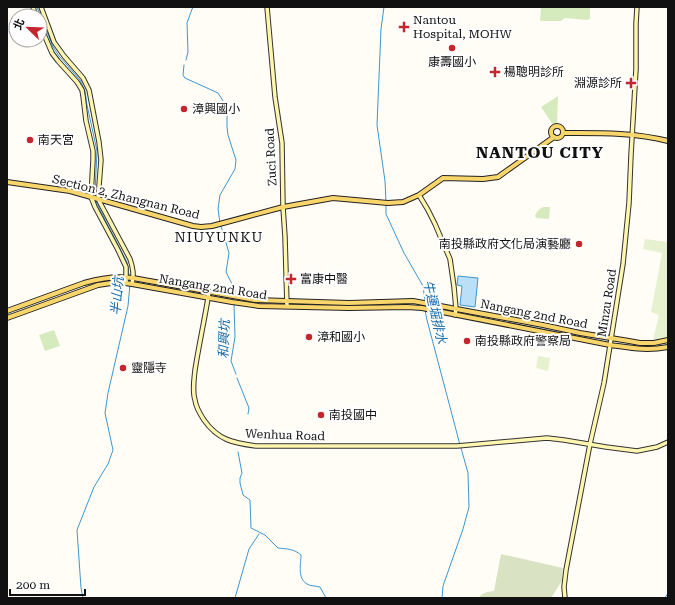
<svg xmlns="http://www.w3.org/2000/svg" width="675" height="605" font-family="'Roboto Serif','Noto Sans TC',serif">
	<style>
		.green { fill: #d5ebbd }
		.cemetery { fill: #d9e3c4 }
		.pitch { fill: #e6f2cf }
		.water { fill: #b9e0f7; stroke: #3f96cf }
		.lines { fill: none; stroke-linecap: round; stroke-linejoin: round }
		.stream { stroke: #3f96cf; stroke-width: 1 }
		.secondary-casing { stroke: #333; stroke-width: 5.5 }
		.primary-casing { stroke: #222; stroke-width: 6 }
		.secondary { stroke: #fff6b0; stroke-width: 3.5 }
		.primary { stroke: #f9d66b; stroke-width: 4 }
		.poi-dot { fill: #c4262e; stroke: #fff; stroke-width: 1.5 }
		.labels { text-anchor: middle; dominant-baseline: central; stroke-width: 4; stroke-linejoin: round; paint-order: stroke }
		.poi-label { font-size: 12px; fill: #111; stroke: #fff; text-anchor: start }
		.street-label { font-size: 12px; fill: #111; stroke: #fff }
		.water-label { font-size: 13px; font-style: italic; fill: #1768a6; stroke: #fff }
		.quarter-label { font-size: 14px; letter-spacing: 1px; fill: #111; stroke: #fff }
		.district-label { font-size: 16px; font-weight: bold; letter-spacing: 1px; fill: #111; stroke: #fff }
	</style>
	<rect width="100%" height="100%" fill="#fffdf5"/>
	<!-- green -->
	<g class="green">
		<path d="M541 7H590V19L587 20 565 18 561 21H540Z"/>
		<path d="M558 96 557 124 554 126 541 107Z"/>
		<path d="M543 207H550L549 219 536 218 535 216C536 212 539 209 543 207Z"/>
		<path d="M54 330 60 346 45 351 39 335Z"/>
	</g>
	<!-- cemetery -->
	<path class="cemetery" d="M501 554 563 568 562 581 551 598H479C482 592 488 592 494 591Z"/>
	<!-- pitch -->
	<g class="pitch">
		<path d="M645 239 668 242V337L653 340 659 315 651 312 662 253 643 249Z"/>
		<path d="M538 356 550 358 548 371 536 368Z"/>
	</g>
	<!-- water -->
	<path class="water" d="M458 276 478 278 475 307 460 305 462 286 457 285Z"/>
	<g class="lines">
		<!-- stream -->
		<g class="stream">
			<path d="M37 7 53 47 59 56 80 80 85 91 87 105 97 151 95 192 96 197"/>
			<path d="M384 7 381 29 377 125 385 181 386 202"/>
			<path d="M186 60 188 52 187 23 192 9 194 7"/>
			<path d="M184 65 183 75 185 78 218 93 225 104 227 110V127L228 135 236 160 235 169 220 195 218 209 220 223"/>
			<path d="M96 200 97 204 127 262 129 275"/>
			<path d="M386 205V214L404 253 423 286 425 301"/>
			<path d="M221 226 229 253 226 272 235 290V294"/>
			<path d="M234 304 235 337 231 361 236 374"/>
			<path d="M425 310 427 320 460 445"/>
			<path d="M237 378 249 408 248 414"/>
			<path d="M238 452 242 473 240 478V483L243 495 250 500 251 528 265 535 278 548C288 549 294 549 301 555 301 564 297 578 307 584 310 586 316 586 320 587L326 598"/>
			<path d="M83 598 81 588 77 530 94 487 108 464 113 450 105 413 108 393 128 306 130 284"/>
			<path d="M235 598 249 549 259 534"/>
			<path d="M442 598 443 586 463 529 469 507 468 473 461 448"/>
			<path d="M665 598 668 593"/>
		</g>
		<defs>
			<g id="secondary">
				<path d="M33 7 36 16"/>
				<path d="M41 7 54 42 64 56 83 78 89 90 99 142 101 160 98 199 130 259C133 268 134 274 132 284"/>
				<path d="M267 7 275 97 282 143 283 207 285 237 287 306"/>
				<path d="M40 25 52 53 58 61 77 82 82 90 83 96 86 121 93 151V160L91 197 95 207 118 250 126 267V283"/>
				<path d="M419 195 428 210 435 224 450 259 454 287 456 309 455 315"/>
				<path d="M209 292C205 318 199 344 195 370 194 380 192 391 195 400 196 408 200 414 204 420 218 440 233 443 256 446H457L547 438 564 440 606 447 637 451 657 447 668 442"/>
				<path d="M565 598 564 587 566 570 590 444 604 383 623 264 629 203 631 155 636 69V24L637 7"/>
			</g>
			<g id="primary">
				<circle cx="557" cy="132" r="6"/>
				<path d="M563 133C598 133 633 132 668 141"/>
				<path d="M7 182 70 191 193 226 201 227 212 226 283 207 333 198 388 203 403 202 419 195 443 178 483 179 498 177 554 137"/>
				<path d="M7 311 84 283C101 278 116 276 133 278L255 300 349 303 413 301 543 325 580 333 629 341 640 343H654L668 340"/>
				<path d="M7 318 98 285 118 282 132 284 232 302 259 306 349 308 407 307 422 308 610 345C632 348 646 351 668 347"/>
			</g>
		</defs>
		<!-- secondary casing -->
		<use href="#secondary" class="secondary-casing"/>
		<!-- primary casing -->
		<use href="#primary" class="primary-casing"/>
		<!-- secondary -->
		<use href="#secondary" class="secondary"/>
		<!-- primary -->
		<use href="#primary" class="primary"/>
	</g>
	<!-- markers -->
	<g class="poi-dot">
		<path d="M402 21h4v4h4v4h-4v4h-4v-4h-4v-4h4z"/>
		<circle cx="452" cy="48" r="4"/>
		<path d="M493 66h4v4h4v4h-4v4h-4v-4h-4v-4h4z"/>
		<path d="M629 77h4v4h4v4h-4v4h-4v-4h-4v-4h4z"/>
		<circle cx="184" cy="109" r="4"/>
		<circle cx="30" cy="140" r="4"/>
		<circle cx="579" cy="244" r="4"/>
		<path d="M289 273h4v4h4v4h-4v4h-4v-4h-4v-4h4z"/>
		<circle cx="309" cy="337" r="4"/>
		<circle cx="467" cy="341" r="4"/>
		<circle cx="123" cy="368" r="4"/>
		<circle cx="321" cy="415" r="4"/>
	</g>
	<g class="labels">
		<!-- poi labels -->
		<g class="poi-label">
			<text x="413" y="20">Nantou<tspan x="413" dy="14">Hospital, MOHW</tspan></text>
			<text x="452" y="62" text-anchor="middle">康壽國小</text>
			<text x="504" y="72">楊聰明診所</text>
			<text x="622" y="83" text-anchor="end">淵源診所</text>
			<text x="192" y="109">漳興國小</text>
			<text x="38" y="140">南天宮</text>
			<text x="571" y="244" text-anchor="end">南投縣政府文化局演藝廳</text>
			<text x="300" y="279">富康中醫</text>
			<text x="317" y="337">漳和國小</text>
			<text x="475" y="341">南投縣政府警察局</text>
			<text x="131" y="368">靈隱寺</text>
			<text x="329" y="415">南投國中</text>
		</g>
		<!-- street labels -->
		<g class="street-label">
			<text transform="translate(271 157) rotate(-93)">Zuci Road</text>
			<text transform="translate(126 197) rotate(14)">Section 2, Zhangnan Road</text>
			<text transform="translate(213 287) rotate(9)">Nangang 2nd Road</text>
			<text transform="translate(607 303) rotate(-81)">Minzu Road</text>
			<text transform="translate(534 314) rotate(11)">Nangang 2nd Road</text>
			<text transform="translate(285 435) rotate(2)">Wenhua Road</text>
		</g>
		<!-- water labels -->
		<g class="water-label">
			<text transform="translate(117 296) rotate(-85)">半山坑</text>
			<text transform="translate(435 312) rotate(77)">牛運堀排水</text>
			<text transform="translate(224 339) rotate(-88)">和興坑</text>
		</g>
		<!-- quarter labels -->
		<g class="quarter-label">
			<text x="219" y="237">NIUYUNKU</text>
		</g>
		<!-- district labels -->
		<g class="district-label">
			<text x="540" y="152">NANTOU CITY</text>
		</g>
	</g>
	<!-- border -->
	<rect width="675" height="605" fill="none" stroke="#111111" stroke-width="16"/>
	<!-- north arrow -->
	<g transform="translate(28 28) rotate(293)"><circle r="19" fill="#ffffff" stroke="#a0a0a0"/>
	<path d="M0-3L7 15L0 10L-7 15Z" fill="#c4262e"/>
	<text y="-6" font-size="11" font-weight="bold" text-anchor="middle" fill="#111111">北</text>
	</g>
	<!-- scale -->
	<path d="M10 589v6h75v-6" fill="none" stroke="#111111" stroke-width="2"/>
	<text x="16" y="589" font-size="12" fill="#111111" stroke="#ffffff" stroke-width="3" paint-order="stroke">200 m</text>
</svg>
